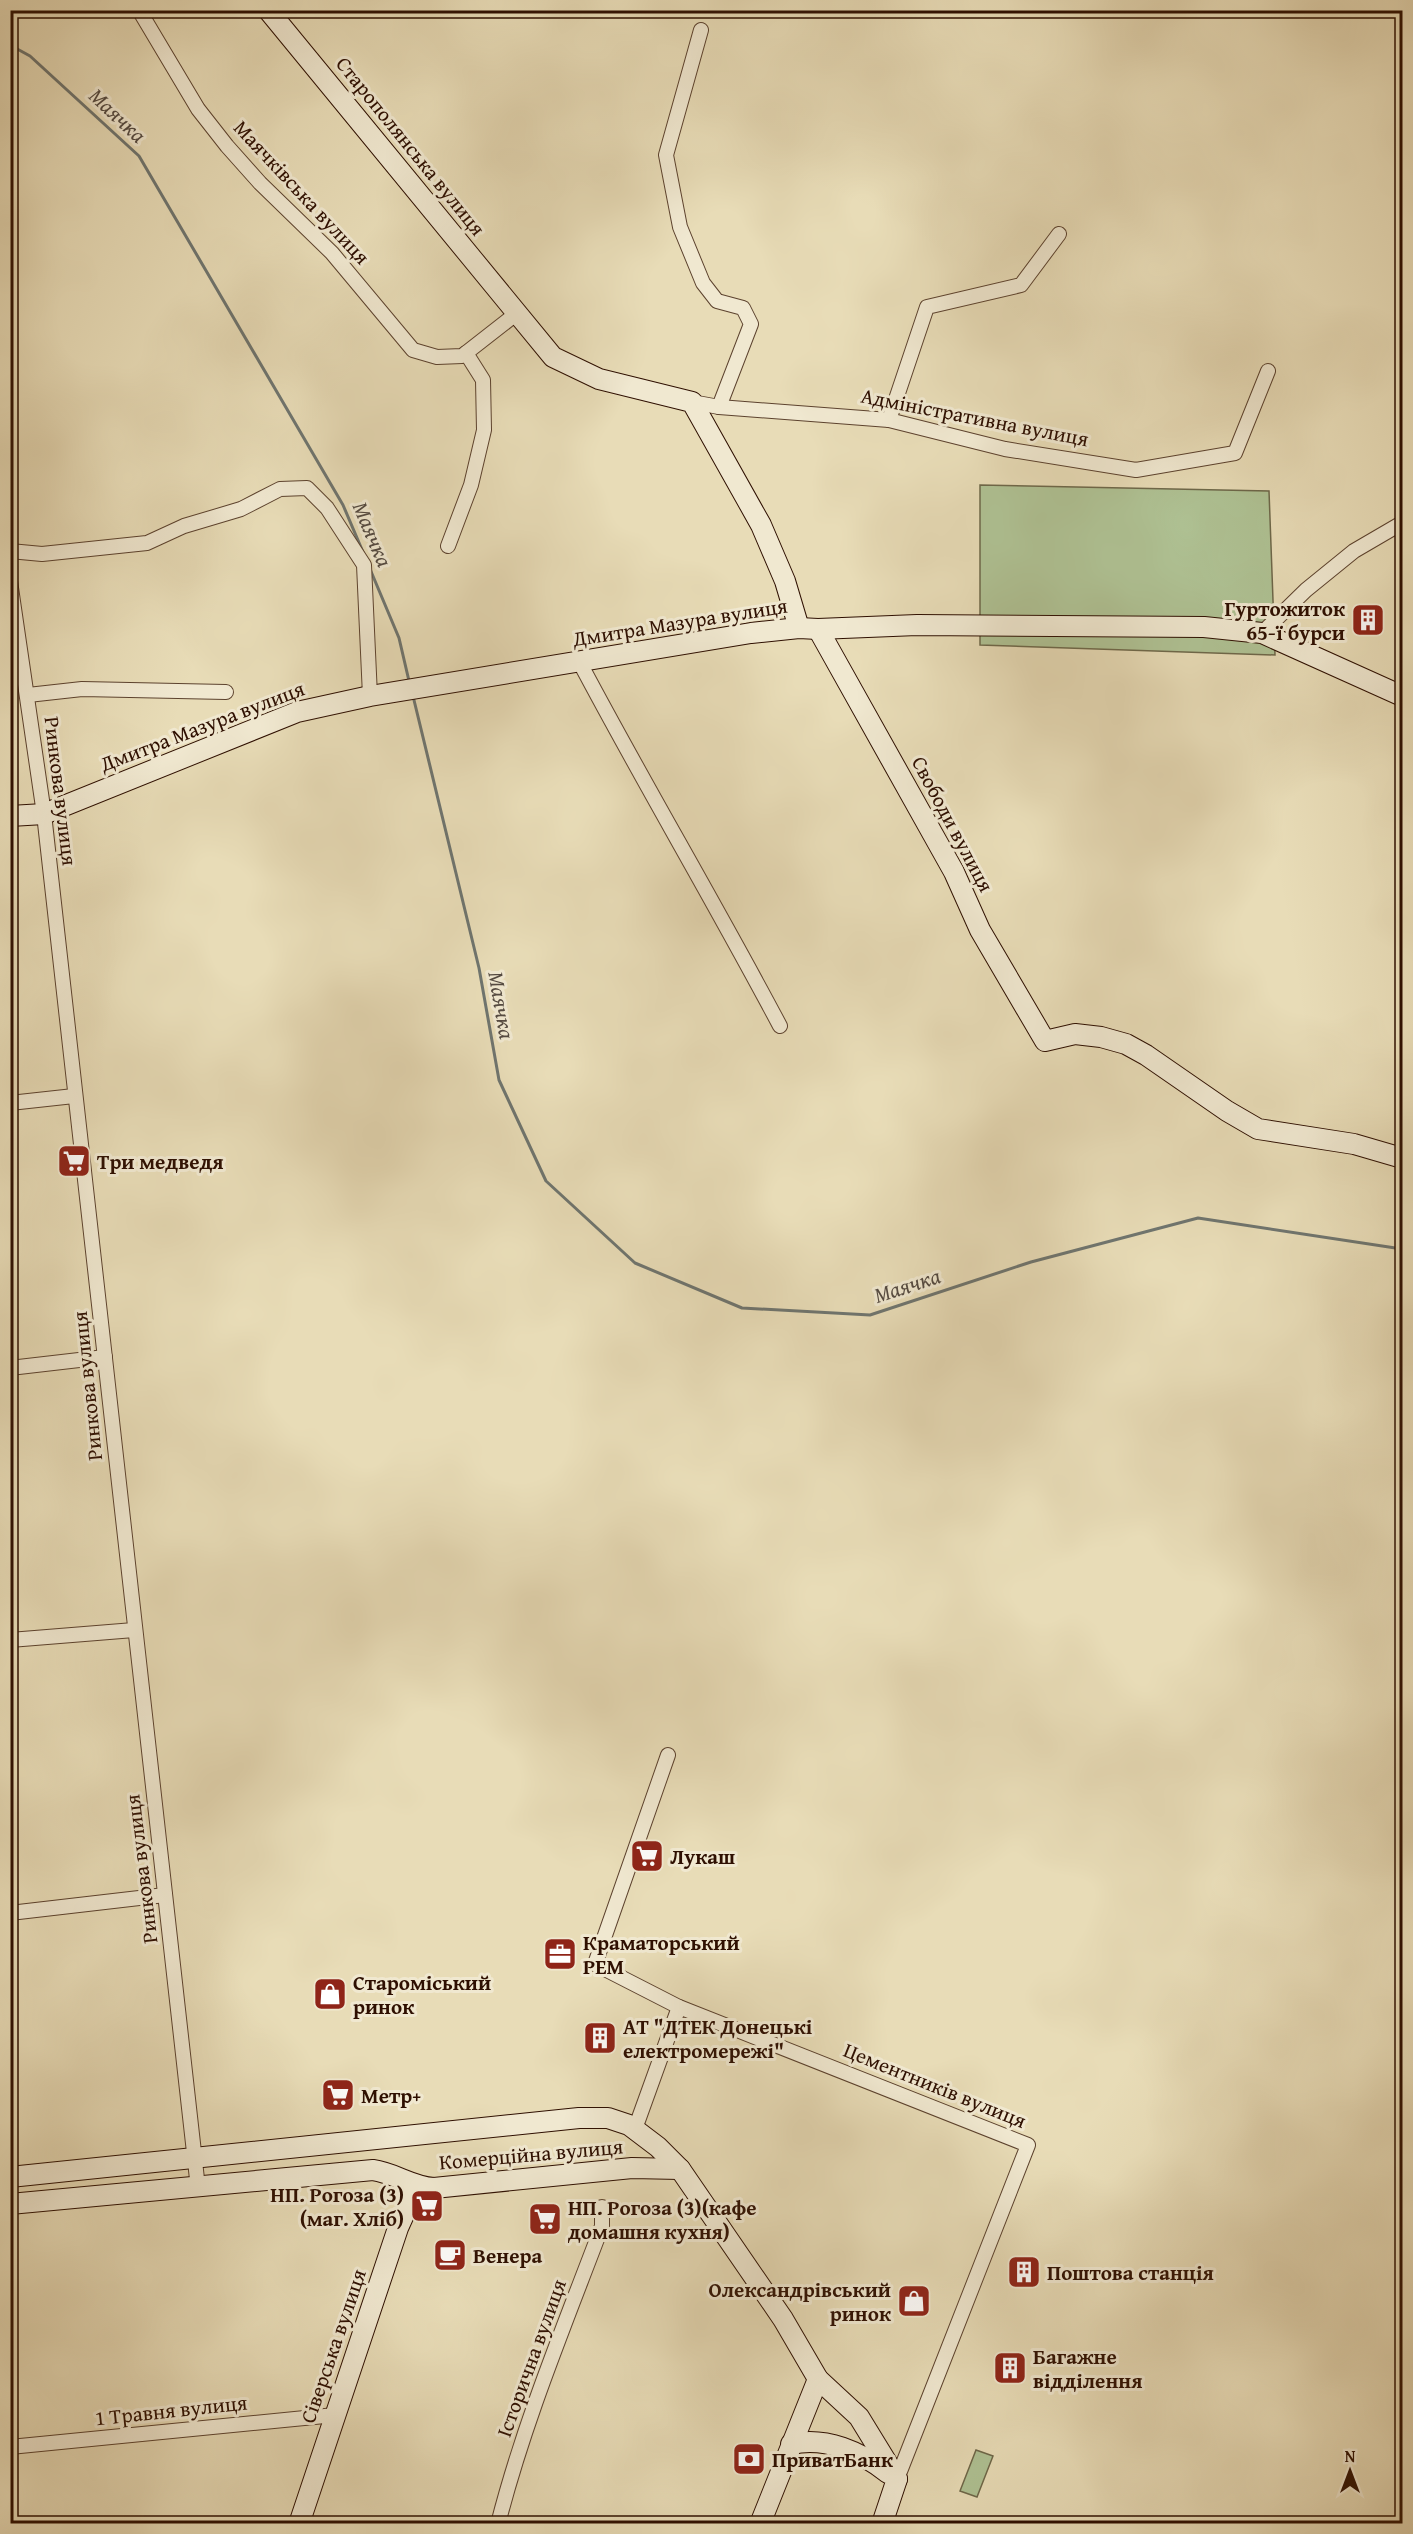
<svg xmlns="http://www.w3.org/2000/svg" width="1413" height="2534" font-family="'Gentium Book Plus',serif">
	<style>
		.green { fill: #afc294; stroke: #6e684a; stroke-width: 1.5 }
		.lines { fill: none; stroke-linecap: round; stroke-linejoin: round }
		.stream { stroke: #6f756f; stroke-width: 3 }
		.street-casing { stroke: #5c422e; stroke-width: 16 }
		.secondary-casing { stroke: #2e0f01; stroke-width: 22 }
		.street { stroke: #f0e8d0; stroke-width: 14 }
		.secondary { stroke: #f0e8d0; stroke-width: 20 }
		.labels { text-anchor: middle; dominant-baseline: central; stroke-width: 6; stroke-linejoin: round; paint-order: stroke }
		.street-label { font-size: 21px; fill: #2e0f01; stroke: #f0e8d0 }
		.poi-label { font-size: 21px; font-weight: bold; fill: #2e0f01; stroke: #f0e8d0; text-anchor: start }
		.water-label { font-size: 22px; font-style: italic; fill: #544a41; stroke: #f0e8d0 }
	</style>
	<rect width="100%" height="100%" fill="#e8dcb7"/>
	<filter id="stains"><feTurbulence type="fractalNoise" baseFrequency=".00333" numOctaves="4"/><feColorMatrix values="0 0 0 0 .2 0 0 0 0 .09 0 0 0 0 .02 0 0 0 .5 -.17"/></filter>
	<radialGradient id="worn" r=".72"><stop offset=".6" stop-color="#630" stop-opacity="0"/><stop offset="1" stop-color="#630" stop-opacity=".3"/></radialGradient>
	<!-- green -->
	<g class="green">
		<path d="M980 485 1269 491 1275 655 980 645Z"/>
		<path d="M976 2450 993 2456 977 2497 960 2491Z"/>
	</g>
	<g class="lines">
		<!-- stream -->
		<g class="stream">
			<path d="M10 45 30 56 139 156 343 505 363 552"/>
			<path d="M370 569 399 638 409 681"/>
			<path d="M413 696 479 968 499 1080 546 1181 635 1263 742 1308 870 1315 1031 1262 1198 1218 1402 1249"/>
		</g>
		<defs>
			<g id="street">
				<path d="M139 10 198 109 227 146 260 183 332 253 413 350 437 357 462 356 466 353"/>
				<path d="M701 30 666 155 680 227 703 283 717 301 743 308 751 324 719 407"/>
				<path d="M692 402 719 407 889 420 1005 449 1136 470 1235 453 1268 371"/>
				<path d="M889 420 927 307 1021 285 1059 234"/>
				<path d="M448 546 471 485 484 430 483 380 466 353 516 314"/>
				<path d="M10 551 42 554 147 543 184 526 241 509 280 489 307 488 327 508 364 565 370 696"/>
				<path d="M10 581 44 814 198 2188"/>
				<path d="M1262 633 1306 590 1354 551 1402 523"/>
				<path d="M579 661C644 784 715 903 780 1026"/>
				<path d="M28 695 82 689 226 692"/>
				<path d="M10 1103 74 1096"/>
				<path d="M10 1368 105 1357"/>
				<path d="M10 1640 134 1630"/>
				<path d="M668 1755 595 1964 679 2007 1028 2145 897 2479"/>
				<path d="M10 1913 165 1895"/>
				<path d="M635 2129 679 2007"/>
				<path d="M10 2447 335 2415"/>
				<path d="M498 2524C524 2422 565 2324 602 2226V2207"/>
			</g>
			<g id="secondary">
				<path d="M268 10 553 357 599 379 692 402 761 525 785 581 799 628"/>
				<path d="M818 629 954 872 980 930 1045 1041 1075 1034 1101 1037 1126 1044 1146 1055 1227 1111 1258 1129 1354 1144 1402 1158"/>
				<path d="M10 816 44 814 297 712 370 696 751 633 799 628 818 629 917 625 1204 627 1262 633 1402 696"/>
				<path d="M10 2177 579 2118H608L629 2125 658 2147 680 2169 783 2319 818 2379 859 2417 897 2479"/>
				<path d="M10 2204 373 2170C395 2173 412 2187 434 2188L632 2168 680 2169"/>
				<path d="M791 2444C826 2436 861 2452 888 2473"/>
				<path d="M299 2524 398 2228 417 2186"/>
				<path d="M760 2524 818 2379"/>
				<path d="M882 2524 897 2479"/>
			</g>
		</defs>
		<!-- street casing -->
		<use href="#street" class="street-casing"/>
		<!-- secondary casing -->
		<use href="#secondary" class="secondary-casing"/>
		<!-- street -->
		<use href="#street" class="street"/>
		<!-- secondary -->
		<use href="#secondary" class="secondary"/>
	</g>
	<!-- icons -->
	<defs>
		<symbol id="building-square" viewBox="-11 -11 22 22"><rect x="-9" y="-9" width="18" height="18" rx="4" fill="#8f2418" stroke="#f0e8d0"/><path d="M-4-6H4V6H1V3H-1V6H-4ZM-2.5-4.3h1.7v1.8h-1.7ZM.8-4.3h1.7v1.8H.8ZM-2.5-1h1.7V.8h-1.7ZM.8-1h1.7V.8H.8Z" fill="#fff"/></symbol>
		<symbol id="supermarket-square" viewBox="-11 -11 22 22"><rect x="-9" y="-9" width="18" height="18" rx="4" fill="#8f2418" stroke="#f0e8d0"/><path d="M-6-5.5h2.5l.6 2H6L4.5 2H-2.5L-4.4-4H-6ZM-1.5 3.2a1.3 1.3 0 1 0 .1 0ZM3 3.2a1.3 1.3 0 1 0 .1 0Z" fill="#fff"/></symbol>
		<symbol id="office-square" viewBox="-11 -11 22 22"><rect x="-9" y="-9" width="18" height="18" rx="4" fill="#8f2418" stroke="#f0e8d0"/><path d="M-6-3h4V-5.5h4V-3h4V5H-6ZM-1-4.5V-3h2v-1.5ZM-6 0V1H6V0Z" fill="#fff"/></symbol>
		<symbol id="shop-square" viewBox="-11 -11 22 22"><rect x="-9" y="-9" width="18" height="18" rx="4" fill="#8f2418" stroke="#f0e8d0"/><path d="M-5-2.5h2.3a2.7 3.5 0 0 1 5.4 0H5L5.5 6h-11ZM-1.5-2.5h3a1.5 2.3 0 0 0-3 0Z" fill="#fff"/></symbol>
		<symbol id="cafe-square" viewBox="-11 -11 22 22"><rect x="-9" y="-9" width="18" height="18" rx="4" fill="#8f2418" stroke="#f0e8d0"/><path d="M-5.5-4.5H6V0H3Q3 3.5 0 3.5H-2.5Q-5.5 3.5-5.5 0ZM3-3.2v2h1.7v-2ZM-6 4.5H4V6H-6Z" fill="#fff"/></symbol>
		<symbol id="bank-square" viewBox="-11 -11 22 22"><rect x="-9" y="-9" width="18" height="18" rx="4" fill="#8f2418" stroke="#f0e8d0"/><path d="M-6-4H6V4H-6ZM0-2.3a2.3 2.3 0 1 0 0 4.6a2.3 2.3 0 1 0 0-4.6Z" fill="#fff"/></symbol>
	</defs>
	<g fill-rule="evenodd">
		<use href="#building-square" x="1349" y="601" width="38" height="38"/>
		<use href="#supermarket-square" x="55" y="1142" width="38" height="38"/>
		<use href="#supermarket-square" x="628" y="1837" width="38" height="38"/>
		<use href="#office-square" x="541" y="1935" width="38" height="38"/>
		<use href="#shop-square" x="311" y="1975" width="38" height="38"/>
		<use href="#building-square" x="581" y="2019" width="38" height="38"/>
		<use href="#supermarket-square" x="319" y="2076" width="38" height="38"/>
		<use href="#supermarket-square" x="408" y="2187" width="38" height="38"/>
		<use href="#supermarket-square" x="526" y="2200" width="38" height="38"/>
		<use href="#cafe-square" x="431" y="2236" width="38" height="38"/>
		<use href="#building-square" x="1005" y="2253" width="38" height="38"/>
		<use href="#shop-square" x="895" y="2282" width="38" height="38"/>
		<use href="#building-square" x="991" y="2349" width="38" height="38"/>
		<use href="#bank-square" x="730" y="2440" width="38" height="38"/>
	</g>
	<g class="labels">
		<!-- street labels -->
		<g class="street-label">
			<text transform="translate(411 146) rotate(51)">Старополянська вулиця</text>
			<text transform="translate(302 192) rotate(47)">Маячківська вулиця</text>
			<text transform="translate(975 417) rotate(11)">Адміністративна вулиця</text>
			<text transform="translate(680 622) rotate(-9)">Дмитра Мазура вулиця</text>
			<text transform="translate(202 726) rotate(-21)">Дмитра Мазура вулиця</text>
			<text transform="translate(61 791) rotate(83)">Ринкова вулиця</text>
			<text transform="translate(953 824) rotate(62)">Свободи вулиця</text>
			<text transform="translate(87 1386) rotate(-96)">Ринкова вулиця</text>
			<text transform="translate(141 1869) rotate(-97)">Ринкова вулиця</text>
			<text transform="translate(935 2085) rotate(22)">Цементників вулиця</text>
			<text transform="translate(531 2154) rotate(-5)">Комерційна вулиця</text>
			<text transform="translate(333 2346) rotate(-71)">Сіверська вулиця</text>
			<text transform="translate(531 2358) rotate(-70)">Історична вулиця</text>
			<text transform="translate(171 2410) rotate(-6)">1 Травня вулиця</text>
		</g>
		<!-- poi labels -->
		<g class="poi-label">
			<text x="1345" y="608" text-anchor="end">Гуртожиток<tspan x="1345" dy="24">65-ї бурси</tspan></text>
			<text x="97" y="1161">Три медведя</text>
			<text x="670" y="1856">Лукаш</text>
			<text x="583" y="1942">Краматорський<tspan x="583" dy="24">РЕМ</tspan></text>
			<text x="353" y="1982">Староміський<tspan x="353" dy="24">ринок</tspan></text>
			<text x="623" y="2026">АТ "ДТЕК Донецькі<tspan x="623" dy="24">електромережі"</tspan></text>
			<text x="361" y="2095">Метр+</text>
			<text x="404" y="2194" text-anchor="end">НП. Рогоза (3)<tspan x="404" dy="24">(маг. Хліб)</tspan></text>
			<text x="568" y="2207">НП. Рогоза (3)(кафе<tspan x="568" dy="24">домашня кухня)</tspan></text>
			<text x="473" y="2255">Венера</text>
			<text x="1047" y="2272">Поштова станція</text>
			<text x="891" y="2289" text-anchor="end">Олександрівський<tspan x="891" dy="24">ринок</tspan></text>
			<text x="1033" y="2356">Багажне<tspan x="1033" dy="24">відділення</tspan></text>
			<text x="772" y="2459">ПриватБанк</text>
		</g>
		<!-- water labels -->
		<g class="water-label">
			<text transform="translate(118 115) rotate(43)">Маячка</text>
			<text transform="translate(373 534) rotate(67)">Маячка</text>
			<text transform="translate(502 1005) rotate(80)">Маячка</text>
			<text transform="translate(907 1285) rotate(-18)">Маячка</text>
		</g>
	</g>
	<!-- margin -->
	<rect width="1413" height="2534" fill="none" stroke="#e8dcb7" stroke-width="36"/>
	<rect x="12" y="12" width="1389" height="2510" fill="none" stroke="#2e0f01" stroke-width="3"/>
	<rect x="18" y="18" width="1377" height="2498" fill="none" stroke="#2e0f01" stroke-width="1.5"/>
	<!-- north arrow -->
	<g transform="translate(1350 2471)" stroke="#f0e8d0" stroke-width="4.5" paint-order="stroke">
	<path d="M0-4.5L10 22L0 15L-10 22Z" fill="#2e0f01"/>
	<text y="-9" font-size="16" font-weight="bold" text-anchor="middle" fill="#2e0f01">N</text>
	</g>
	<rect width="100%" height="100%" filter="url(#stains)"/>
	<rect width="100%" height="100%" fill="url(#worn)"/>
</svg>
